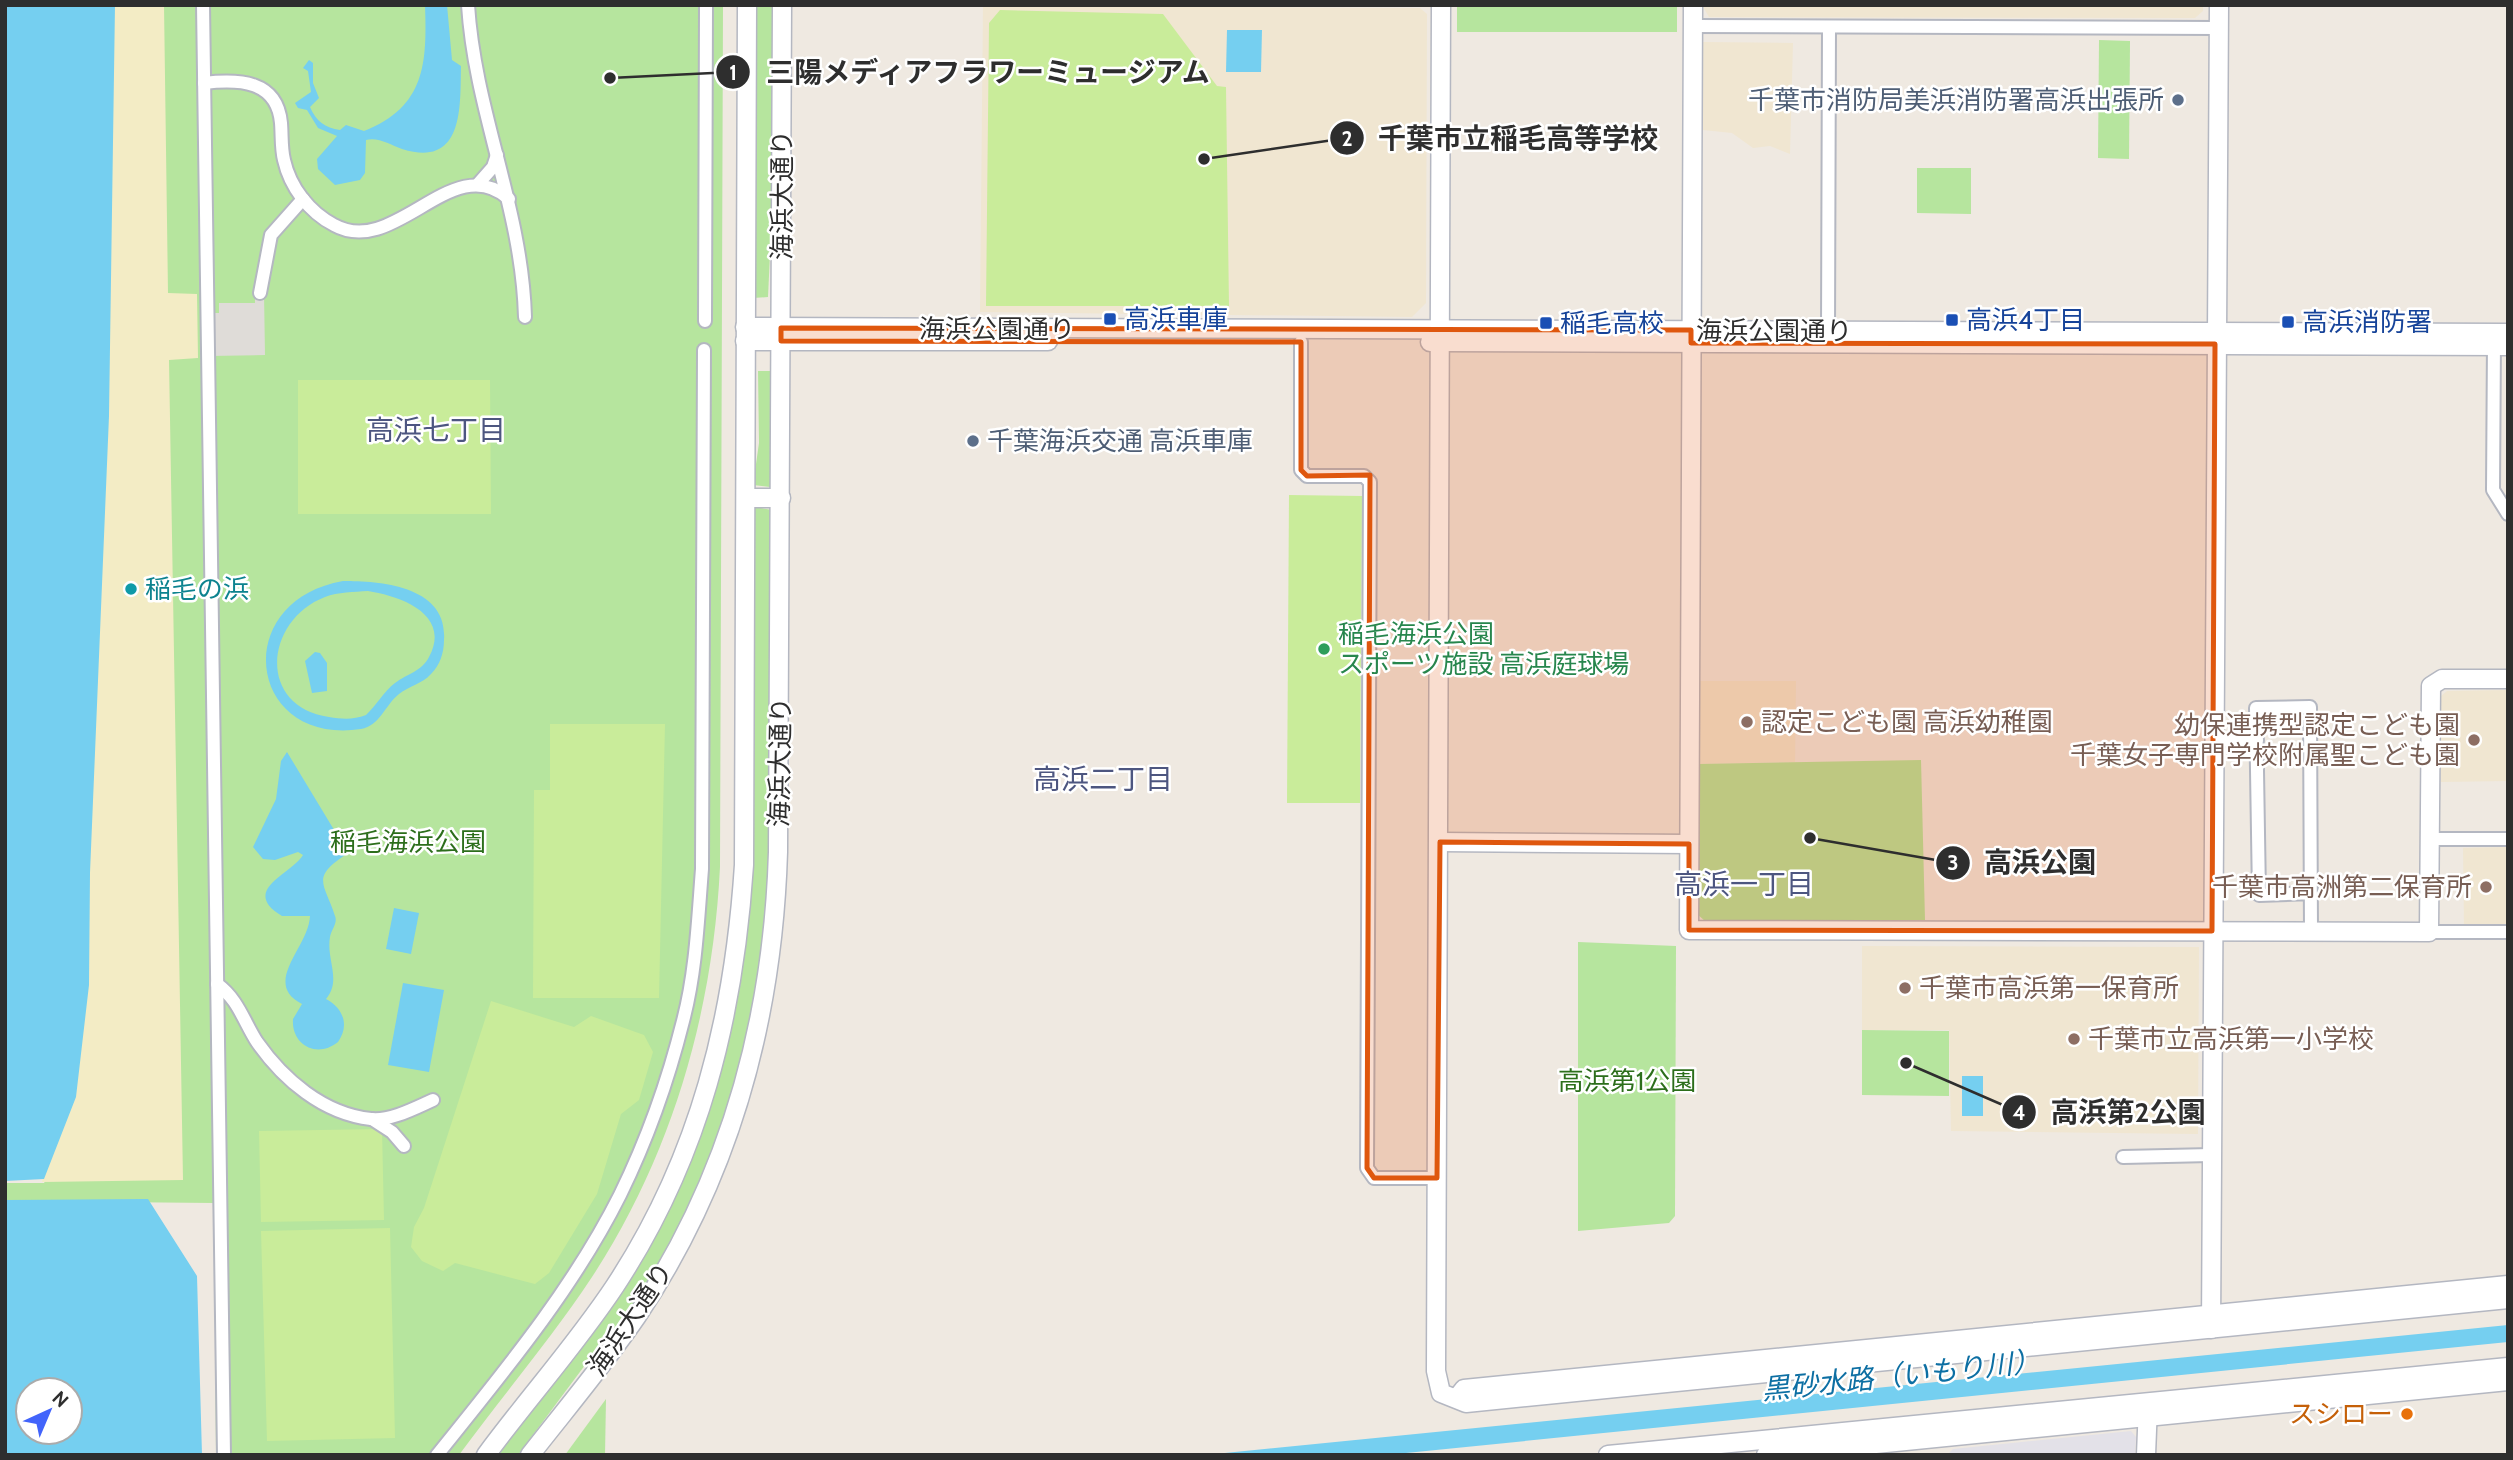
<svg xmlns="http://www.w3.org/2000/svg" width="2513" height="1460" font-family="Cabin,'Noto Sans JP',sans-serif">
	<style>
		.industrial { fill: #e3e1e8 }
		.education { fill: #f0e6d1 }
		.green { fill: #b6e59e }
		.sand { fill: #f3ecc5 }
		.pitch { fill: #c9ec9a }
		.plaza { fill: #dfdcd8 }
		.water { fill: #75cff0; fill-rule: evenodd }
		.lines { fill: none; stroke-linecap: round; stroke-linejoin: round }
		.street-casing { stroke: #b4b7c1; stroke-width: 16 }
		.secondary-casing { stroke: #b4b7c1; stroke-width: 21 }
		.street { stroke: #fff; stroke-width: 12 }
		.secondary { stroke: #fff; stroke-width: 18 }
		.marked { fill: #df570e; fill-opacity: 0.2; stroke: #df570e; stroke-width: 5; stroke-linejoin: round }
		.service-dot { fill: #5c6f8a; stroke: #fff; stroke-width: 2.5 }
		.transit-dot { fill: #1a4fb4; stroke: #fff; stroke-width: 2.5 }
		.culture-dot { fill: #0f9aa8; stroke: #fff; stroke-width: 2.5 }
		.leisure-dot { fill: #2e9e5b; stroke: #fff; stroke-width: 2.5 }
		.education-dot { fill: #8d6e63; stroke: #fff; stroke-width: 2.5 }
		.food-dot { fill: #e8710a; stroke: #fff; stroke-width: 2.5 }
		.labels { text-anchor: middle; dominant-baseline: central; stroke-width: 5; stroke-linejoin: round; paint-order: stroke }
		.service-label { font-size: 26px; fill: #4e5e75; stroke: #fff; text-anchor: end }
		.street-label { font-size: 26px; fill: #2e2e2e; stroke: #fff }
		.transit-label { font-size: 26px; fill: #164399; stroke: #fff; text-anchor: start }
		.culture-label { font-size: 26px; fill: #0d838f; stroke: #fff; text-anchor: start }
		.leisure-label { font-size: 26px; fill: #27864d; stroke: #fff; text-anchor: start }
		.education-label { font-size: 26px; fill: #785e54; stroke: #fff; text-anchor: start }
		.park-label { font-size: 26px; fill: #2c6e1b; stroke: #fff }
		.food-label { font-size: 26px; fill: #c56008; stroke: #fff; text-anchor: end }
		.neighbourhood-label { font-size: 28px; fill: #4d5680; stroke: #fff }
		.water-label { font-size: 28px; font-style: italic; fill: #0d6fa3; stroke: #fff }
		.leader { fill: none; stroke: #2e2e2e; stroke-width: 2.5 }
		.callout-dot { fill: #2e2e2e; stroke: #fff; stroke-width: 2.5 }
		.mark-label { font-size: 21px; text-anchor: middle; font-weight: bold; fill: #fff }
		.callout-label { font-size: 28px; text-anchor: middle; font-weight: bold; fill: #2e2e2e; stroke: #fff; stroke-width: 5; stroke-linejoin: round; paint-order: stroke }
	</style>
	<rect width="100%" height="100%" fill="#efe9e1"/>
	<!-- industrial -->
	<path class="industrial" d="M2131 1431 2136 1437 2135 1455H1947L1953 1449Z"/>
	<!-- education -->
	<g class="education">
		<path d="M1702 5H2203V11L2195 18 1709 17Z"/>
		<path d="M983 6 1420 8 1427 14 1426 303 1412 317 980 312Z"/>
		<path d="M1702 42 1793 43 1790 154 1770 146 1753 148 1732 133 1703 130Z"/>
		<path d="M1700 681H1796L1795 762 1698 764Z"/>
		<path d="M2508 690V781L2441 782 2439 698 2447 691Z"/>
		<path d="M2508 847V927H2464L2463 848Z"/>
		<path d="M1862 946 2199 947 2198 1134 1951 1131 1949 1030H1862Z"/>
	</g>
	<!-- green -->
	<g class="green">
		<path d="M117 5H723L720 867C713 1012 672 1155 592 1277 551 1339 503 1395 459 1455H216L214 1203 5 1201V1183H44L65 1148Z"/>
		<path d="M754 5H774L773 190 768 297 753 298Z"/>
		<rect x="1457" y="5" width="220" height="27"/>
		<path d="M2099 40 2130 41 2129 159 2098 158Z"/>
		<path d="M1917 168H1971V214L1917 213Z"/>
		<path d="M758 371H773L770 487 753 485 759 443Z"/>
		<path d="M755 507 772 510V852L766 946 740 1072 703 1179 663 1258 629 1314 594 1353 518 1455H498L595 1329 715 1089 731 1033 741 981 751 869Z"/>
		<path d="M1921 760 1925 920 1706 922 1696 913 1698 764Z"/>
		<path d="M1578 942 1676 946 1675 1216 1669 1223 1578 1231Z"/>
		<path d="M1862 1030 1949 1031V1096L1862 1095Z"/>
		<path d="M606 1399 605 1455H565Z"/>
	</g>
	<!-- sand -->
	<path class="sand" d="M103 5H164L168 293 197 294 198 358 169 360 183 1180 42 1182 56 1127Z"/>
	<!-- pitch -->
	<g class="pitch">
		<path d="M1000 10 1163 14 1217 86 1226 87 1229 306H986L989 23Z"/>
		<path d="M298 380H490L491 514H298Z"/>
		<path d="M1289 495 1362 496 1360 803H1287Z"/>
		<path d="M550 724H665L659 998H533L534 790H550Z"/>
		<path d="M491 1001 574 1027 591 1016 644 1035 653 1052 639 1100 621 1114 597 1194 549 1273 535 1284 455 1263 443 1271 422 1261 411 1247 414 1227 424 1208Z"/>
		<path d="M382 1129 384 1220 261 1222 259 1131Z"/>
		<path d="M390 1228 395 1438 267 1441 261 1231Z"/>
	</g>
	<!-- plaza -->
	<path class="plaza" d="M255 293H264L265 355 208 356 207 313H219V303H255Z"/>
	<!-- water -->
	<g class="water">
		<path d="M5 5H115L109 416 90 873 89 985 76 1097 44 1179 5 1181Z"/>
		<path d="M425 5H447L452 60 461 66C460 104 465 169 402 149 390 145 379 137 366 140L365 173 360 180 335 185 318 169 317 159 337 136 318 128 307 110 298 108 295 103 311 92 308 71 303 68 309 60 313 63V83L319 98 310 107C316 121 325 128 340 130L346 125 364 131C426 107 427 62 425 5Z"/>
		<path d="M1227 30H1262L1261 72H1226Z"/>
		<path d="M343 581C381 581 448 586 444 640 444 653 440 665 431 674 422 684 409 686 399 694 385 705 380 726 361 729 247 746 229 601 343 581ZM368 591C400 596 452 614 429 657 422 671 407 674 395 683 383 692 377 705 366 715 353 720 342 719 329 717 256 706 265 620 325 597 338 592 354 592 368 591Z"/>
		<path d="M315 652 320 653 327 663V691L312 693 305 661Z"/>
		<path d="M287 752 348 853C310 878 324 882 335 916 338 923 331 930 330 937 326 960 342 980 326 999 343 1008 350 1025 338 1042 317 1059 291 1045 293 1019L302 1004C261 983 309 947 310 916H282C239 890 292 874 303 855L298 852 275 860 263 859 253 847 276 799 281 761Z"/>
		<path d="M394 908 419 913 411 954 386 949Z"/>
		<path d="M403 983 444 990 429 1072 388 1065Z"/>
		<rect x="1962" y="1076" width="21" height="40"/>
		<path d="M148 1199 197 1276 202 1455H5V1200ZM28 1390H70V1432H28Z"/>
		<path d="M2508 1325V1342L1386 1455H1205Z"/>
	</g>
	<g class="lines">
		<defs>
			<g id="street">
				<path d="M203 5 224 1455"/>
				<path d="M468 5C475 113 522 208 525 317"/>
				<path d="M1693 26 2218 28"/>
				<path d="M204 83C239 79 277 80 281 123 282 135 281 148 284 160 290 187 309 212 334 225 395 259 453 148 509 199"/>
				<path d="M478 184 493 167 497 155"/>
				<path d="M260 293 271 235 303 199"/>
				<path d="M705 321 706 5"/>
				<path d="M1828 331 1829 27"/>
				<path d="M2494 340 2493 490 2508 514"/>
				<path d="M1301 342V470L1307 476H1364L1370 482 1367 1168 1374 1178H1437"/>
				<path d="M2212 740H2257"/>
				<path d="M2429 839H2508"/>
				<path d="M2311 893 2259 895 2256 708 2310 707 2311 932"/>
				<path d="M2429 932H2508"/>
				<path d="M217 984C238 999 244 1022 257 1042 283 1079 323 1114 371 1119 391 1121 415 1108 433 1100"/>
				<path d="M372 1119 392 1132 404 1146"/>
				<path d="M2123 1157 2211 1155"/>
				<path d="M437 1455C503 1373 573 1289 620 1195 647 1140 668 1081 683 1021 696 972 698 919 702 869L704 350"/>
			</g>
			<g id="secondary">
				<path d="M1441 5 1436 1371 1441 1393 1466 1403 2508 1299"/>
				<path d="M1693 5 1689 930 2429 932 2431 686 2442 679H2508"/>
				<path d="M745 327 2508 333"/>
				<path d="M745 341H1048"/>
				<path d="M1430 342 2508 346"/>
				<path d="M746 498H781"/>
				<path d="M1440 842 1689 844"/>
				<path d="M2211 1329 2219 5"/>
				<path d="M1457 1398 1464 1389 2508 1285"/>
				<path d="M486 1455C528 1398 576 1345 615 1286 700 1157 734 1017 744 865L747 5"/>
				<path d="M530 1455C566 1409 604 1364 637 1316 730 1177 773 1018 778 852L782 5"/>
				<path d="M1608 1455 2508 1367"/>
				<path d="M1766 1455 2508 1381"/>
				<path d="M2146 1455 2148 1405"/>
			</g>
		</defs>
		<!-- street casing -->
		<use href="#street" class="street-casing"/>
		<!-- secondary casing -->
		<use href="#secondary" class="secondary-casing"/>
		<!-- street -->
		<use href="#street" class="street"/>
		<!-- secondary -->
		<use href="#secondary" class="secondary"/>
	</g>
	<!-- marked area -->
	<path class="marked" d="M781 328 1691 330V343L2215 344 2212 931 1689 930V844L1440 842 1437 1178H1374L1367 1168 1370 475 1307 476 1301 470V342L781 341Z"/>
	<!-- markers -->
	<g class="service-dot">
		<circle cx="2178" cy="100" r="7"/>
		<circle cx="973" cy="441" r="7"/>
	</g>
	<g class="transit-dot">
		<rect x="1103" y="312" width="14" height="14" rx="3.5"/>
		<rect x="1945" y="313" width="14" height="14" rx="3.5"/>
		<rect x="2281" y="315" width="14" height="14" rx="3.5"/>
		<rect x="1539" y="316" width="14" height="14" rx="3.5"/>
	</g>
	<circle class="culture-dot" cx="131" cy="589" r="7"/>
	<circle class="leisure-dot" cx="1324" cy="649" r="7"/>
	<g class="education-dot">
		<circle cx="1747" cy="722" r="7"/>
		<circle cx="2474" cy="740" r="7"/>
		<circle cx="2486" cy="887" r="7"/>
		<circle cx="1905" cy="988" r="7"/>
		<circle cx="2074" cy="1039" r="7"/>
	</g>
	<circle class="food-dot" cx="2407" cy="1414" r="7"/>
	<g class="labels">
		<!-- service labels -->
		<g class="service-label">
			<text x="2164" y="100">千葉市消防局美浜消防署高浜出張所</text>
			<text x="987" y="441" text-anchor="start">千葉海浜交通 高浜車庫</text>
		</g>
		<!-- street labels -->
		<g class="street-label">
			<text transform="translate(782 195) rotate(-90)">海浜大通り</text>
			<text x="997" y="329">海浜公園通り</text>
			<text x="1774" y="331">海浜公園通り</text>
			<text transform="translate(780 762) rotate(-89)">海浜大通り</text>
			<text transform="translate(630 1319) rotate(-56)">海浜大通り</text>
		</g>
		<!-- transit labels -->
		<g class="transit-label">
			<text x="1124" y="319">高浜車庫</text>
			<text x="1966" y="320">高浜4丁目</text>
			<text x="2302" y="322">高浜消防署</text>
			<text x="1560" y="323">稲毛高校</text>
		</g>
		<!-- culture labels -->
		<g class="culture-label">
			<text x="145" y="589">稲毛の浜</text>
		</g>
		<!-- leisure labels -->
		<g class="leisure-label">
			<text x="1338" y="634">稲毛海浜公園<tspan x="1338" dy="30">スポーツ施設 高浜庭球場</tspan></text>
		</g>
		<!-- education labels -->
		<g class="education-label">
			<text x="1761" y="722">認定こども園 高浜幼稚園</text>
			<text x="2460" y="725" text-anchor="end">幼保連携型認定こども園<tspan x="2460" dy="30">千葉女子専門学校附属聖こども園</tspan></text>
			<text x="2472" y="887" text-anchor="end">千葉市高洲第二保育所</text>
			<text x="1919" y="988">千葉市高浜第一保育所</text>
			<text x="2088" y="1039">千葉市立高浜第一小学校</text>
		</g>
		<!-- park labels -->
		<g class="park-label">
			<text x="408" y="842">稲毛海浜公園</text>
			<text x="1627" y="1081">高浜第1公園</text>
		</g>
		<!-- food labels -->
		<g class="food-label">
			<text x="2393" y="1414">スシロー</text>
		</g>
		<!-- neighbourhood labels -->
		<g class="neighbourhood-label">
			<text x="436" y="430">高浜七丁目</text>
			<text x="1103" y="779">高浜二丁目</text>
			<text x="1744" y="884">高浜一丁目</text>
		</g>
		<!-- water labels -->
		<g class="water-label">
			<text transform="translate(1901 1375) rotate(-6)">黒砂水路（いもり川）</text>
		</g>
	</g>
	<!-- callouts -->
	<path class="leader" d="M610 78L733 72M1204 159L1347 138M1810 838L1953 863M1906 1063L2019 1112"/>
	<g class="callout-dot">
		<circle cx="610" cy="78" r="7"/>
		<circle cx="1204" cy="159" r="7"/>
		<circle cx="1810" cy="838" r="7"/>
		<circle cx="1906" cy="1063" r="7"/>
		<circle cx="733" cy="72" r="18"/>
		<circle cx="1347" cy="138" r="18"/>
		<circle cx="1953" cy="863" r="18"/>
		<circle cx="2019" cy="1112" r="18"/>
	</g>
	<g class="mark-label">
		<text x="733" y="80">1</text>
		<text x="1347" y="146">2</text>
		<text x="1953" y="870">3</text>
		<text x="2019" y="1120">4</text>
	</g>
	<g class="callout-label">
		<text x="988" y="82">三陽メディアフラワーミュージアム</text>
		<text x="1518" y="148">千葉市立稲毛高等学校</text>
		<text x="2040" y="872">高浜公園</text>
		<text x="2128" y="1122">高浜第2公園</text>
	</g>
	<!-- border -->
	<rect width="2513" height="1460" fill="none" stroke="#2e2e2e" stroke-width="14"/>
	<!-- north arrow -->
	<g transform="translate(49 1411) rotate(44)"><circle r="33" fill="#ffffff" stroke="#ababab" stroke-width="2"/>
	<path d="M0-5L12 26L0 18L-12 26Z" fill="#4264fb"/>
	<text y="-10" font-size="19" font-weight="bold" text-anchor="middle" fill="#2e2e2e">N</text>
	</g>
</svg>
